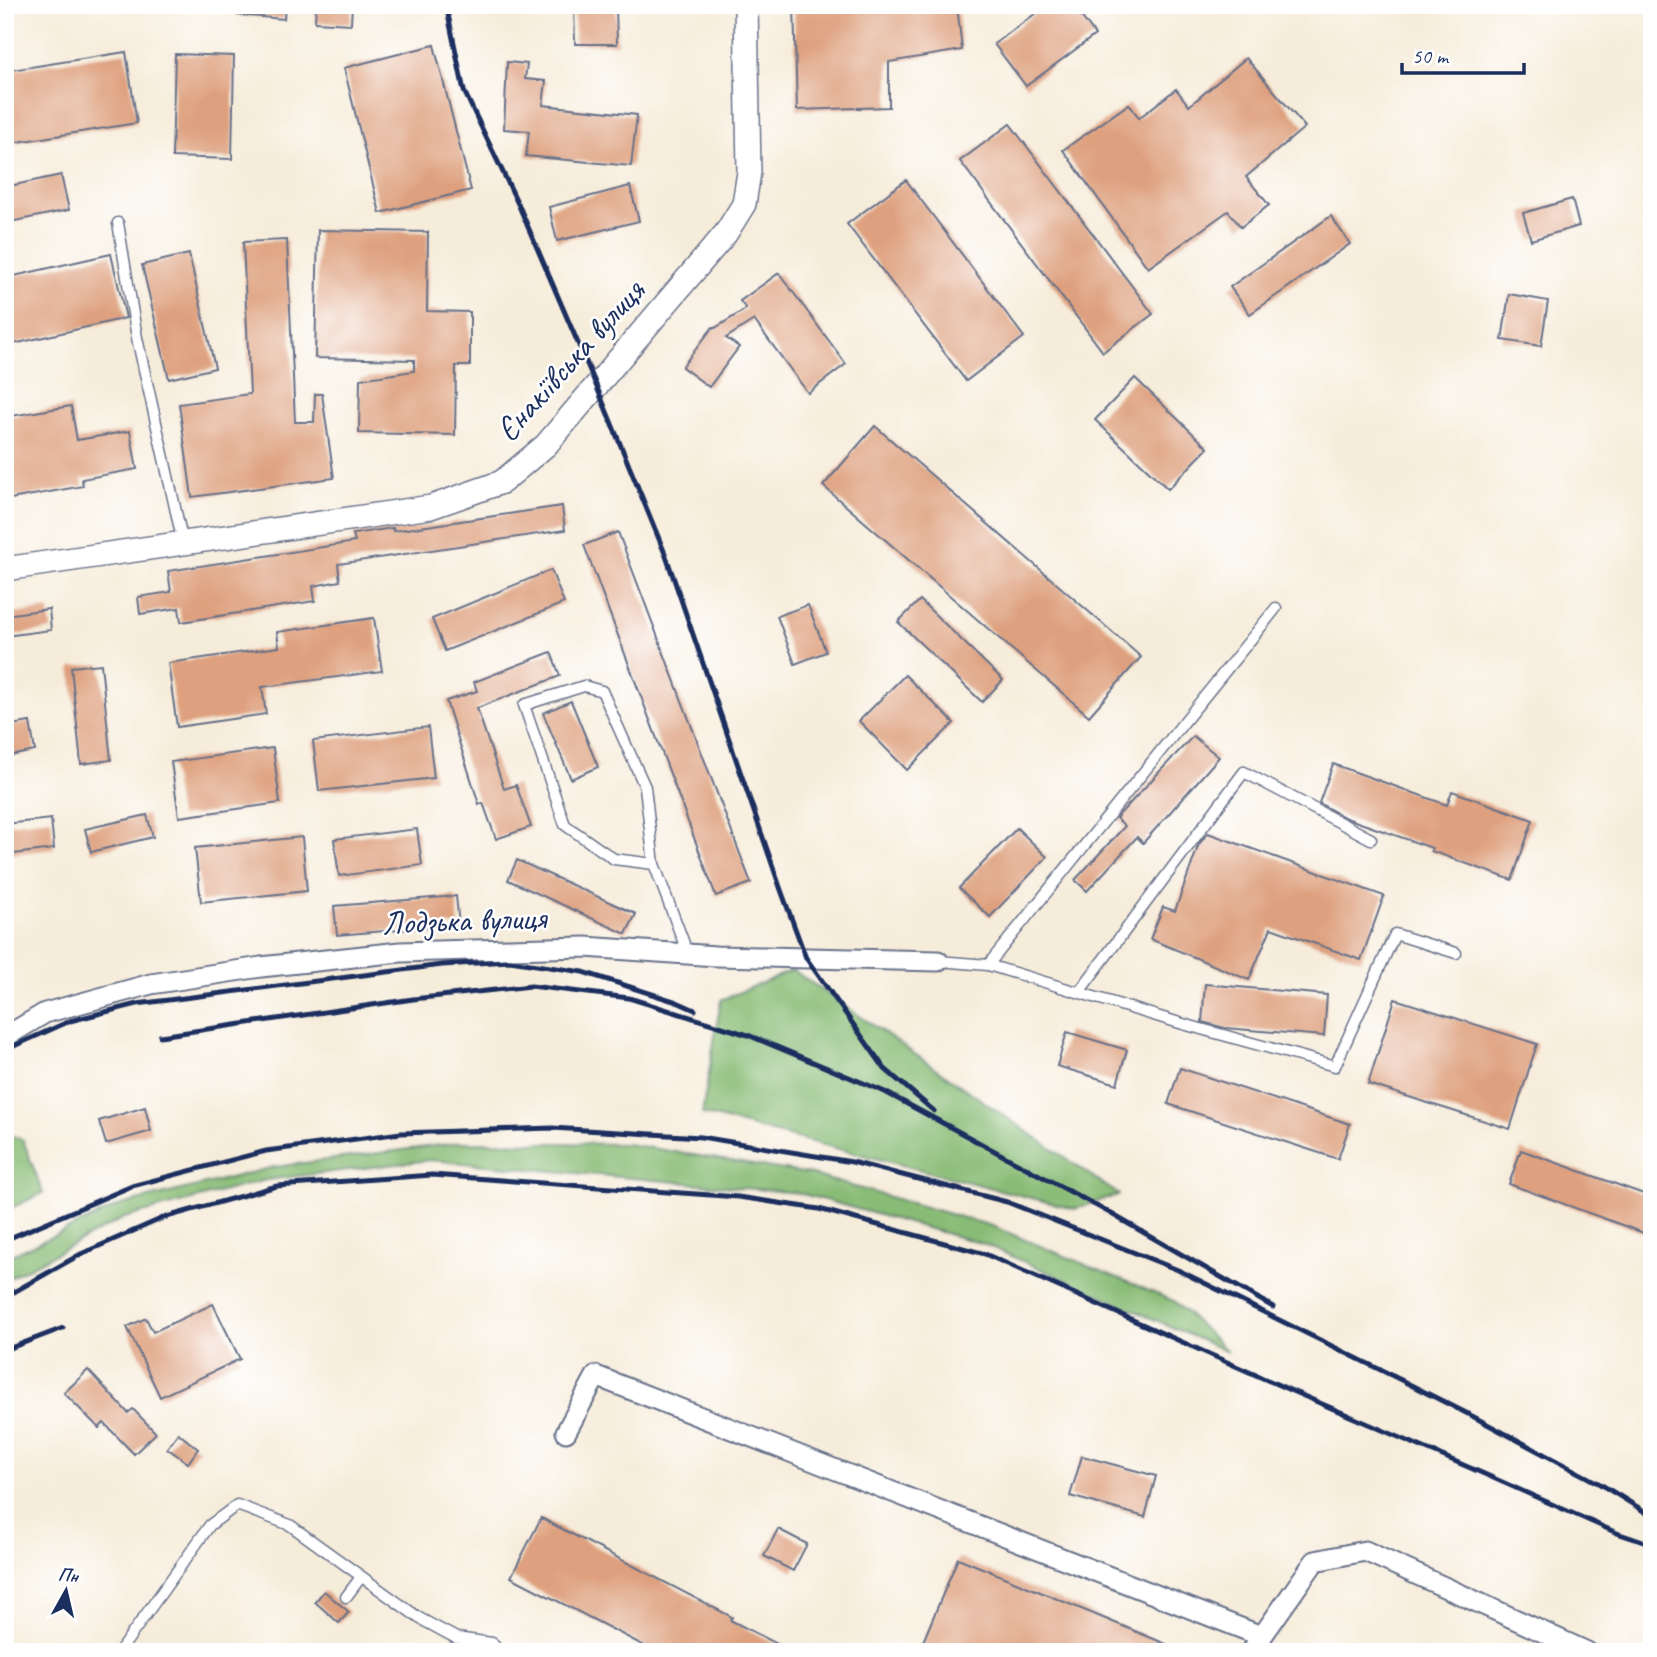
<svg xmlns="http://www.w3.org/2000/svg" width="1657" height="1657" font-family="Caveat,sans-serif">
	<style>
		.forest { fill: #88bb74; stroke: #527569; stroke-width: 2 }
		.building { fill: #dea07e }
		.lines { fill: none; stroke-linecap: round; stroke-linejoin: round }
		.service-casing { stroke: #687189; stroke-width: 13 }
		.minor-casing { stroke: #687189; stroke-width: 23 }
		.tertiary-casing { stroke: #687189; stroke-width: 26 }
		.service { stroke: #fff; stroke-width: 10 }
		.minor { stroke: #fff; stroke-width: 19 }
		.tertiary { stroke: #fff; stroke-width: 23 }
		.rail { stroke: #1b2f5e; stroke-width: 5 }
		.labels { text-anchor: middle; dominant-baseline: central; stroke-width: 5; stroke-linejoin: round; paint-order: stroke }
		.street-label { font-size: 33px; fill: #1b2f5e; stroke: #fff }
	</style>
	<rect width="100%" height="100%" fill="#fff"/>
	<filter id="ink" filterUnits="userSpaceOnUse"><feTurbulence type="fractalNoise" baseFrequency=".0143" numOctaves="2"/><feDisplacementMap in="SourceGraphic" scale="14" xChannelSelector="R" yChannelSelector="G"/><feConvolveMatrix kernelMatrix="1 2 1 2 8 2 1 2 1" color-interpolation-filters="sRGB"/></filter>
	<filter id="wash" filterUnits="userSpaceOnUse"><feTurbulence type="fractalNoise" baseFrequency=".00686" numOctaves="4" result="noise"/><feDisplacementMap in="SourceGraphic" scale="28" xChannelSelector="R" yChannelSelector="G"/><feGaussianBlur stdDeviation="1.57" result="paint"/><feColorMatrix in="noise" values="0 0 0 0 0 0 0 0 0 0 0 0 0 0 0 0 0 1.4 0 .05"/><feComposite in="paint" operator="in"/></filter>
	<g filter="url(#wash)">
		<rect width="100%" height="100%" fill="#f6ecda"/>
		<!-- forest -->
		<g class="forest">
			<path d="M793 970 1119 1195 1074 1209 702 1114 721 1000Z"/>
			<path d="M5 1133 23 1140 43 1193 5 1211Z"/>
			<path d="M463 1142 627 1144 809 1174 992 1226 1174 1301 1228 1352 984 1244 799 1193 430 1160 266 1180 124 1218 5 1280V1258L121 1205 274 1167Z"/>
		</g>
		<g id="blocks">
			<!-- building -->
			<g class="building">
				<path d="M237 5H285L284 19 237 15Z"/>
				<path d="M316 5H352L351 24 315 22Z"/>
				<path d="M574 5H616L617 44H575Z"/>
				<path d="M794 5H957L962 50 889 62V107L797 110Z"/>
				<path d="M1047 5H1073L1095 35 1026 86 994 44Z"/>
				<path d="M434 45 471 190 380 213 344 68Z"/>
				<path d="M126 52 137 123 5 144V71Z"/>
				<path d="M175 54 234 56 232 159 172 157Z"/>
				<path d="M1246 58 1305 127 1246 177 1269 205 1241 227 1228 211 1148 268 1063 150 1129 104 1139 118 1176 89 1189 106Z"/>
				<path d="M507 62 527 64 525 79 546 81 543 105 637 115 631 166 526 156 529 131 504 129Z"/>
				<path d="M1010 124 1153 314 1103 352 960 161Z"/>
				<path d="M61 175 69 210 5 223V187Z"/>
				<path d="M906 180 1024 337 966 381 847 224Z"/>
				<path d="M630 186 639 221 557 241 549 207Z"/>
				<path d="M1572 199 1579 226 1531 240 1523 213Z"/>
				<path d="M1331 216 1350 244 1250 314 1230 287Z"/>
				<path d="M318 230 428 232 427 311 470 312V366H456L455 435 359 433 360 379 414 371V360L315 358Z"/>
				<path d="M287 240 295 422H314L315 394H322L334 478 192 497 179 404 250 394 243 242Z"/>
				<path d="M111 254 126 318 5 346V278Z"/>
				<path d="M189 254 215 368 169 379 142 265Z"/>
				<path d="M779 273 846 364 808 393 754 320 726 338 739 347 709 387 682 367 713 327 715 328 746 309 740 301Z"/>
				<path d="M1509 294 1548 301 1541 346 1502 340Z"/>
				<path d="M1135 378 1208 448 1168 489 1095 420Z"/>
				<path d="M71 406 77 440 130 431 137 469 82 479 83 486 5 500V417Z"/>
				<path d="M875 426 1141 657 1089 716 823 486Z"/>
				<path d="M562 506 565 530 338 564 340 581 313 586 315 601 181 622 179 608 140 614 138 597 171 592 168 571 355 542 353 534 393 528V531Z"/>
				<path d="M618 532 751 883 716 896 584 545Z"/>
				<path d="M551 570 564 603 445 651 432 619Z"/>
				<path d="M920 600 1003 680 982 702 898 622Z"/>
				<path d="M808 605 826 652 795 664 777 616Z"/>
				<path d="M49 609 51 630 5 636V615Z"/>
				<path d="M374 618 382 671 262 687 266 714 177 727 168 663 279 647 277 632Z"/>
				<path d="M551 652 560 676 477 708 504 789 516 785 531 827 496 839 483 803 479 804 446 701 477 691 474 682Z"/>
				<path d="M101 664 111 760 81 764 71 667Z"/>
				<path d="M905 675 954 723 907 770 859 721Z"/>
				<path d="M571 701 598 767 571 779 543 713Z"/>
				<path d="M30 722 35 751 5 757V726Z"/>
				<path d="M428 727 434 778 319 791 313 741Z"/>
				<path d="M1193 736 1219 757 1143 843 1137 837 1087 891 1075 880 1125 826 1116 818Z"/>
				<path d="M273 748 280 803 179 817 171 762Z"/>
				<path d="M1333 764 1447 805 1452 791 1533 820 1512 880 1431 851 1432 848 1346 818 1319 803Z"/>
				<path d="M147 815 153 837 91 852 85 829Z"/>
				<path d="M51 819 54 849 5 855V824Z"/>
				<path d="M1017 828 1047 857 990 917 959 888Z"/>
				<path d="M417 829 422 865 339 876 334 839Z"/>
				<path d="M1208 833 1384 896 1361 960 1271 928 1249 980 1150 939 1163 907 1175 911 1199 844Z"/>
				<path d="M302 837 307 891 201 902 195 848Z"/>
				<path d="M517 860 636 914 626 934 508 880Z"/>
				<path d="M456 896 459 925 337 935 334 906Z"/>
				<path d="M1205 984 1327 995 1324 1036 1225 1028 1202 1022Z"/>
				<path d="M1395 999 1537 1044 1510 1129 1368 1084Z"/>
				<path d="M1067 1032 1127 1050 1117 1084 1057 1066Z"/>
				<path d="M1180 1068 1350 1124 1338 1159 1168 1104Z"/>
				<path d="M145 1107 151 1131 106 1144 99 1121Z"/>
				<path d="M1521 1150 1652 1197V1236L1509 1184Z"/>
				<path d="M213 1304 240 1359 160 1397 127 1327 146 1318 153 1332Z"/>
				<path d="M88 1370 128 1413 133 1409 156 1433 134 1454 104 1423 99 1428 64 1393Z"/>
				<path d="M178 1433 198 1449 188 1463 167 1448Z"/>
				<path d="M1082 1456 1156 1476 1145 1517 1070 1496Z"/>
				<path d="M541 1518 732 1617 730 1620 793 1652H656L511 1577Z"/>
				<path d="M778 1529 807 1544 793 1571 764 1556Z"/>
				<path d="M958 1558 1183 1651V1652H939L922 1644Z"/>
				<path d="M324 1591 349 1612 339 1623 315 1602Z"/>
			</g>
		</g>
	</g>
	<g filter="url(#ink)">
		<use href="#blocks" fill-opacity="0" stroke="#687189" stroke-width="2"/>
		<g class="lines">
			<defs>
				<g id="service">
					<path d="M118 223 137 338 183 543"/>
					<path d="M654 864 645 787 602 691 584 686 524 705 565 825 614 859 654 864 688 954"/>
					<path d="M938 961 988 965 1276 608"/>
					<path d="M988 965 1183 1024 1335 1066 1395 934 1456 953"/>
					<path d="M1079 992 1244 772 1371 839"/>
					<path d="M346 1597 361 1577"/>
					<path d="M119 1652 210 1525 237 1505 290 1525 419 1618 456 1638 492 1643 500 1652"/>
				</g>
				<g id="minor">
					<path d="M5 1037 45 1013 151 984 261 967 400 952 585 947 716 956 938 961"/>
					<path d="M566 1432 596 1376 1261 1636"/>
					<path d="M1251 1652 1315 1561 1365 1551 1587 1652"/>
				</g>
				<path id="tertiary" d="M5 569 431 507 502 482 546 445 726 233 744 204 749 172 746 5"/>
			</defs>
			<!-- service casing -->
			<use href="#service" class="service-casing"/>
			<!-- minor casing -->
			<use href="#minor" class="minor-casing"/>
			<!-- tertiary casing -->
			<use href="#tertiary" class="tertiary-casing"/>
			<!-- service -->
			<use href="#service" class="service"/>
			<!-- minor -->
			<use href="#minor" class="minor"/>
			<!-- tertiary -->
			<use href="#tertiary" class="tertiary"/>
			<!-- rail -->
			<g class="rail">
				<path d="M446 5 464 91 519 206 596 385 666 556 781 890 806 958 885 1069 934 1111"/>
				<path d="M160 1036 413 999 531 986 629 998 748 1035 885 1092 1108 1212 1273 1307"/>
				<path d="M5 1050 70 1021 137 1004 442 965 510 961 583 972 677 1002 695 1010"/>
				<path d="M5 1240 132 1186 266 1151 401 1133 552 1128 701 1137 852 1162 1007 1202 1178 1270 1399 1379 1474 1417 1600 1484 1652 1516"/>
				<path d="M5 1297 81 1254 163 1218 277 1186 432 1175 738 1197 819 1209 985 1254 1292 1391 1482 1473 1617 1533 1652 1545"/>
				<path d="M5 1350 63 1328"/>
			</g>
		</g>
	</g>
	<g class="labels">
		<!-- street labels -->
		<g class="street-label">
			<text transform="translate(570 360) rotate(-48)">Єнакіївська вулиця</text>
			<text transform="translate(464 920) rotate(-2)">Лодзька вулиця</text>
		</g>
	</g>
	<!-- margin -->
	<rect width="1657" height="1657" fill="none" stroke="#fff" stroke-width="28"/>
	<!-- north arrow -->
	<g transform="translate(66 1591) rotate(8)" stroke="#ffffff" stroke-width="5" paint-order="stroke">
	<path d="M0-5L12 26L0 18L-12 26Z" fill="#1b2f5e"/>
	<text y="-10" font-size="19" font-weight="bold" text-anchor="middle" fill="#1b2f5e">Пн</text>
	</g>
	<!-- scale -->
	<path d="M1402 63v10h122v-10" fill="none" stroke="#1b2f5e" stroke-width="3.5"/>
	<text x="1412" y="63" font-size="21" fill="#1b2f5e" stroke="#ffffff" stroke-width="5" paint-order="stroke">50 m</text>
</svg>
